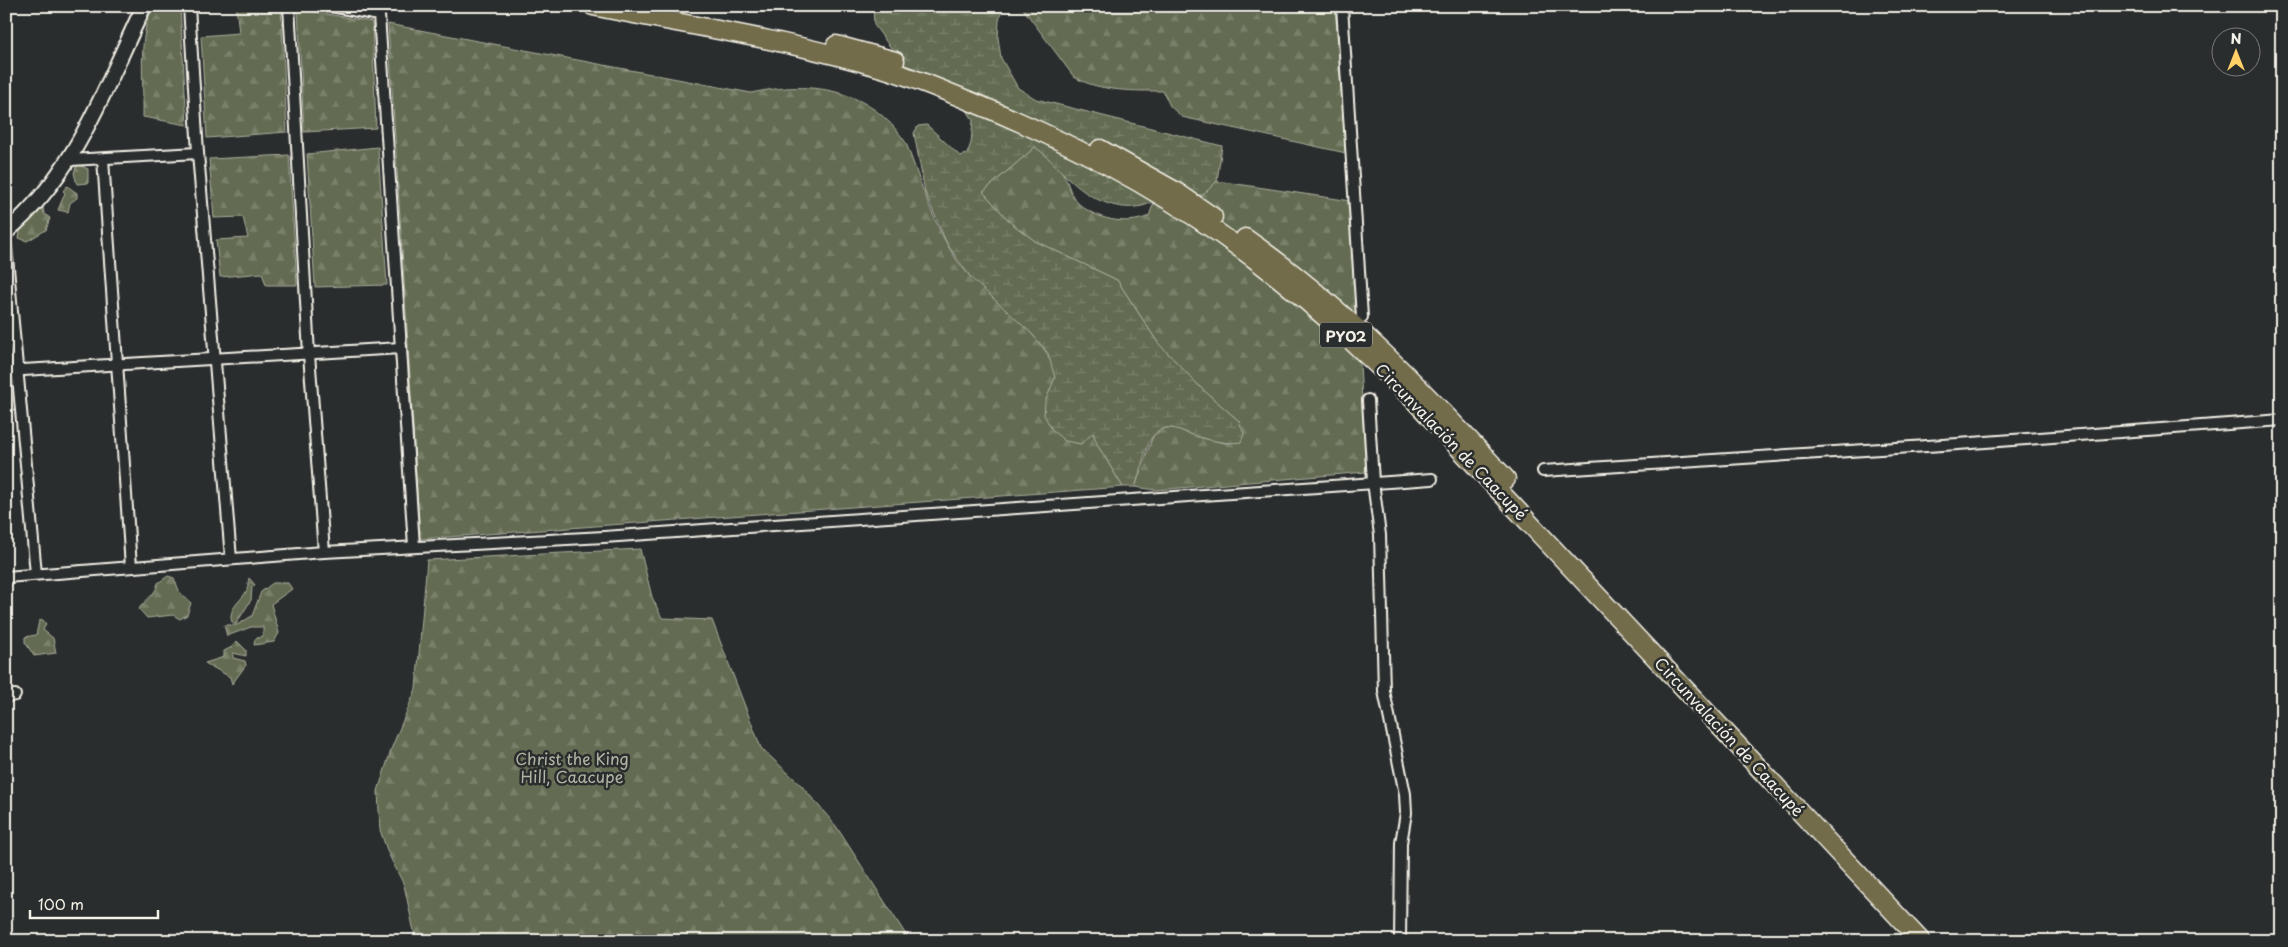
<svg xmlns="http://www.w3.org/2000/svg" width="2288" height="947" font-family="'Playpen Sans',sans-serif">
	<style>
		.forest { fill: url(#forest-firs); stroke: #acae9d }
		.wetland { fill: url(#wetland-marsh); stroke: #acae9d }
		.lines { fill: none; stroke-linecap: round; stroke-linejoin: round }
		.street-casing { stroke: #f4f1e8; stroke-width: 14 }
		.secondary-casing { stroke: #f4f1e8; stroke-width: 18 }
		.highway-casing { stroke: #f4f1e8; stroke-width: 21 }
		.street { stroke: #2a2d2e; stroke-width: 10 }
		.secondary { stroke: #2a2d2e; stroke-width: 14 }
		.highway { stroke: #726c4b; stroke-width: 18 }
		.labels { text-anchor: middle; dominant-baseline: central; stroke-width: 5; stroke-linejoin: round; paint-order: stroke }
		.shield { fill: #2a2d2e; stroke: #b7b6b0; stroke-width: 1 }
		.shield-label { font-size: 15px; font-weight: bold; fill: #f4f1e8 }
		.street-label { font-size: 16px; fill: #f4f1e8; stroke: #2a2d2e }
		.park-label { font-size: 16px; fill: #b3b5a4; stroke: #2a2d2e }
	</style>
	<defs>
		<pattern id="forest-firs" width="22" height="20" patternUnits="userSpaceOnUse" patternTransform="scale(1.25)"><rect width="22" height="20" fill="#636c52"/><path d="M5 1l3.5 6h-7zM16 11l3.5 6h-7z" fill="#7a816b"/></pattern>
		<pattern id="wetland-marsh" width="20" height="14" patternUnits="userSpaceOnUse" patternTransform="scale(1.25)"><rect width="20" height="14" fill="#636c52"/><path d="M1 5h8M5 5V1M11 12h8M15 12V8" fill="none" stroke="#7a816b"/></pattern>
	</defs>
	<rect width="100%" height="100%" fill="#2a2d2e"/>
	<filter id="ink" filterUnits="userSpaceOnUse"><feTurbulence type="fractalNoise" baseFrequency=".02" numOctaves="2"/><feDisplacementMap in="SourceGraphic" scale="10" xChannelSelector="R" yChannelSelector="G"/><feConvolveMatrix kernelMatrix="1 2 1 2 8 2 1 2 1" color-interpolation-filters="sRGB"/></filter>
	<g filter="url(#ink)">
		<!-- forest -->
		<g class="forest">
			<path d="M153 6H180L187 125 143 117C144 81 137 38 153 6Z"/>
			<path d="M236 6H281L287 132 207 138 201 36 239 33Z"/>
			<path d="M1021 6H1053L1068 11H1118L1123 6H1335L1346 153 1182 117 1170 106 1163 91C1135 91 1100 92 1074 77Z"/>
			<path d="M298 9 372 22 376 128 304 132Z"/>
			<path d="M388 24 751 93C812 80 870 88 906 143 921 182 934 228 958 262 982 295 1053 337 1055 377 1055 386 1049 394 1045 402L1093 433 1098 446 1123 487 420 539Z"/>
			<path d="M378 147 387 285 315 287 307 154Z"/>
			<path d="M1035 147C1046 154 1058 165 1065 177 1069 185 1071 196 1077 202 1095 220 1127 226 1149 216L1154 202 1165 197 1203 195 1217 181 1351 201 1366 472 1156 490 1135 487 1153 436 1163 428H1175L1198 437 1229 444 1239 421 1200 387 1158 343 1117 280 1035 241 1011 223 983 192Z"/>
			<path d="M289 155 297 285H266L262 273 220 277 216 240 248 238 243 217 214 218 209 159Z"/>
			<path d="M77 164 88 169V183L77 184 74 173Z"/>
			<path d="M67 186 77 193V198L70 203 68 212 58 210 65 193 63 191Z"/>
			<path d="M43 207 44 214 50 218 46 230 27 241 19 238 21 227 31 218V212L37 208Z"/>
			<path d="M640 549 652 597 662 618 712 620 761 748 800 784 836 826 910 941H416L404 885 388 853 380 830 378 791 392 747 416 689 427 560Z"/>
			<path d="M168 576 174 578 180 593 191 603 187 615 180 619 173 615 147 618 139 609C145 599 156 595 158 583Z"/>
			<path d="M249 578 255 585 252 587 251 600 236 624 232 622C227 608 242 601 247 590 248 587 248 581 249 578Z"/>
			<path d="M273 583H288L292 589 271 604 279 633 274 642 254 645 255 639 263 636V627H251L227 636 224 625H237L252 616 261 592Z"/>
			<path d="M43 620 46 624 43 630 53 638 56 653 34 656 25 642V637L36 635 39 621Z"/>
			<path d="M237 641 246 650V656L233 653V658L245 661 246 665 232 684 230 677 205 663 224 657V651L232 647Z"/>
		</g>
		<!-- wetland -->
		<path class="wetland" d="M873 6H1003L999 21 998 38 1001 58 1018 88 1036 99 1222 146 1217 181 1203 195C1191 196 1176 194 1164 198 1157 200 1150 204 1142 206 1119 211 1095 201 1077 186 1062 174 1051 158 1035 147L983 192 1011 223 1035 241 1117 280 1158 343 1200 387 1239 421 1244 434 1241 442C1227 444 1213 441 1199 437 1184 433 1165 419 1153 436 1146 444 1139 476 1135 487H1123L1098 446 1093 433 1081 444 1065 441 1053 431 1044 415 1045 402 1055 378 1048 353 1032 334 971 278 947 244 925 192 914 133 918 126 927 125 960 156 967 154 971 143 973 120 955 91 905 67 874 25Z"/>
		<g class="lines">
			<defs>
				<g id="street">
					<path d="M189 6 198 153 231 559"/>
					<path d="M289 6 309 354 324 552"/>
					<path d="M331 6 379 15 414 546"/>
					<path d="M1342 6 1362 317"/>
					<path d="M103 159 131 567"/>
					<path d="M70 160 198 153"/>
					<path d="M6 246 36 574"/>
					<path d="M6 371 401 348"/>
					<path d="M1368 400 1373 482 1380 535 1384 691 1405 794 1406 813 1401 843 1400 941"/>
					<path d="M1543 471 1958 444 2282 420"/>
					<path d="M6 577 324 552 604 537 1432 479"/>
					<path d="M6 697 15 695"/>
				</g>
				<path id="secondary" d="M6 232C77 172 105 87 144 6"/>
				<g id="highway">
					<path d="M593 6C690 26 790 40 885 69 914 78 943 90 972 102 1079 145 1185 203 1275 275 1324 314 1369 357 1414 400L1921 941"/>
					<path d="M836 45 895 61"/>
					<path d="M1100 149 1175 191 1213 217"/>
					<path d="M1245 238C1343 306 1425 392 1506 479"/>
				</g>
			</defs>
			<!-- street casing -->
			<use href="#street" class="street-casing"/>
			<!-- secondary casing -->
			<use href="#secondary" class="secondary-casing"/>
			<!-- highway casing -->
			<use href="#highway" class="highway-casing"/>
			<!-- street -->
			<use href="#street" class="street"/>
			<!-- secondary -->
			<use href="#secondary" class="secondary"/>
			<!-- highway -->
			<use href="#highway" class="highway"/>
		</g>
	</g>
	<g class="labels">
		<!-- shield labels -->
		<rect class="shield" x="1320" y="322.5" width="52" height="25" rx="4"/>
		<g class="shield-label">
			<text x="1346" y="335">PY02</text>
		</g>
		<!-- street labels -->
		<g class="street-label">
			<text transform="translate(1452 441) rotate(46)">Circunvalación de Caacupé</text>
			<text transform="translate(1730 736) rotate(47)">Circunvalación de Caacupé</text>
		</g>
		<!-- park labels -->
		<g class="park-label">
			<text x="572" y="758">Christ the King<tspan x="572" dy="18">Hill, Caacupe</tspan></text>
		</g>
	</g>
	<!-- margin -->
	<rect width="2288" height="947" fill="none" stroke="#2a2d2e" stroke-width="25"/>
	<rect x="12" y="12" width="2263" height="922" fill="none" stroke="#f4f1e8" stroke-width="2" filter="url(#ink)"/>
	<!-- north arrow -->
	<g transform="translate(2236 52)"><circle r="24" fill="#2a2d2e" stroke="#7b7b78"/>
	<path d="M0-4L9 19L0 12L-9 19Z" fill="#ffd166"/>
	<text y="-8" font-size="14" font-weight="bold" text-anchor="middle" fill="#f4f1e8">N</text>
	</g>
	<!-- scale -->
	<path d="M30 910v8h128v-8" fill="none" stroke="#f4f1e8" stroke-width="2.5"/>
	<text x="38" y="910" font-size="15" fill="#f4f1e8" stroke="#2a2d2e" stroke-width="4" paint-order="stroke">100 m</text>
</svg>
